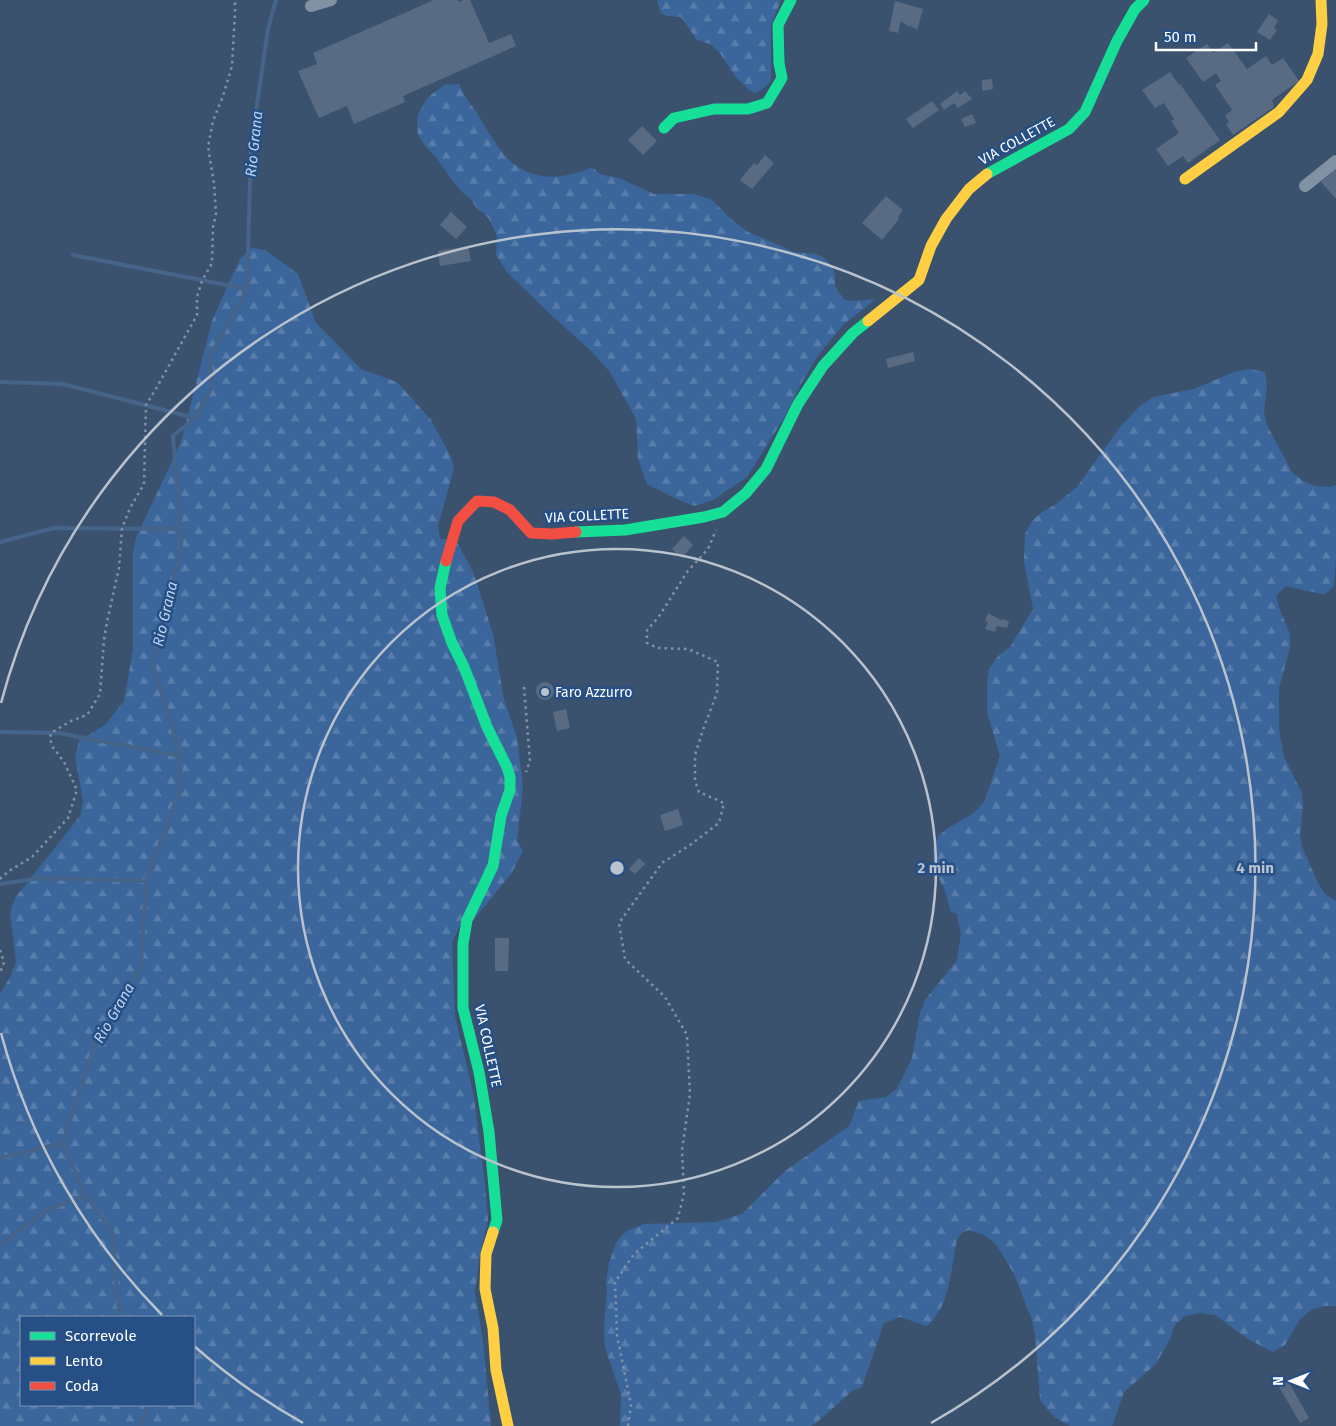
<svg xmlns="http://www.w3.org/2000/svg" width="1336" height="1426" font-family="'Fira Sans',sans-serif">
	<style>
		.forest { fill: url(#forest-firs); fill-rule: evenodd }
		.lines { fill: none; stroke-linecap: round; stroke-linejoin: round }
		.stream { stroke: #466489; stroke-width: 4 }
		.building { fill: #586b82 }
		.path { stroke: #8292a5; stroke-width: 2.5; stroke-dasharray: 2.5 4; stroke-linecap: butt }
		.street { stroke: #8292a5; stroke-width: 12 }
		.fast { stroke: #16e098; stroke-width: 11 }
		.slow { stroke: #ffcf43; stroke-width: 11 }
		.jam { stroke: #f24e42; stroke-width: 11 }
		.ring { fill: none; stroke: #bac2cd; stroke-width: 2.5 }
		.poi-dot { fill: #bac2cd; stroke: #254f85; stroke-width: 2 }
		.labels { text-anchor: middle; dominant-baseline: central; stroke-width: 5; stroke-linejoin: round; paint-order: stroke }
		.street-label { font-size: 14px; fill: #fff; stroke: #254f85 }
		.poi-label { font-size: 14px; fill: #fff; stroke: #254f85; text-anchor: start }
		.water-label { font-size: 15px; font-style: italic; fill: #bbd3ef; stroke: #254f85 }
		.centre { fill: #bac2cd; stroke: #254f85; stroke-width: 2.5 }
		.ring-label { font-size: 15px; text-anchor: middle; font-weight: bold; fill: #bac2cd; stroke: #254f85; stroke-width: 5; stroke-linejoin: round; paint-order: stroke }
	</style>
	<defs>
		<pattern id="forest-firs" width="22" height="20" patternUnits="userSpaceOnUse" patternTransform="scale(1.25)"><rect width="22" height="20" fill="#3a669b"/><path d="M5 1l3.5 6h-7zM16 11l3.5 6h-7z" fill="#587daa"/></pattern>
	</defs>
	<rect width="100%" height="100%" fill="#3b526f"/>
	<!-- forest -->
	<g class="forest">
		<path d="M657 0H781L771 25V80C766 87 762 90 755 93L749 90 735 76 720 53 710 44 697 40 681 17 667 16 661 13Z"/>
		<path d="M459 84C463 96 472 105 479 116 486 129 499 150 509 160 533 182 564 180 592 167L600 174 619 178 654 194H694L712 200 732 220 748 232 794 252 816 254 824 258 832 266 835 274V285L839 293 845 300 855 301 876 299 844 324 819 354 802 382 785 416 747 477 713 500 695 506 679 500 647 484 638 459 636 419 610 372 592 352 548 312 507 272 496 255 497 238 495 231 489 219 484 213 478 210 470 198 465 195 452 180 436 157 426 147 418 135 417 119 419 112 427 99 432 94 445 85Z"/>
		<path d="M252 248 265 250 298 274 316 323 361 369 397 382 431 420 450 455 454 468 438 526 440 539 456 540 474 574 493 634 504 700 517 737 523 787 517 841 523 851 511 874 474 919 460 925 452 943 455 1016 474 1097 485 1186 488 1220 480 1254 475 1292 483 1341 491 1426H0V994L10 977 16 962 10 912 15 898 80 816 83 801 75 756 79 741 105 725 124 701 133 650V553L136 538 181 442 212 321 240 259ZM21 1317H194V1405H21Z"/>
		<path d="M1250 369 1265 372 1267 386 1264 412 1267 425 1292 472 1303 481 1315 486 1330 487 1336 485V558L1334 586 1324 595C1312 591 1299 590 1286 586L1276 596 1280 610 1290 634V648L1279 688V730L1284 757 1302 793 1303 806 1300 834 1302 847 1318 883 1325 894 1336 901V1306H1324L1311 1310 1300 1319 1285 1345 1273 1352 1248 1339 1215 1315 1200 1313 1185 1316 1175 1325 1170 1339 1156 1364 1124 1392 1112 1426H1070L1054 1417 1040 1400 1035 1334 1032 1320 1014 1274 999 1249 995 1243 984 1235 969 1230 962 1233 957 1239C951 1268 950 1307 927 1326L900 1317 884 1323 862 1387 852 1391 815 1424 811 1426H620L621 1394 605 1348 604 1327 607 1289 606 1282 609 1263 616 1243 625 1232 644 1224 716 1222 742 1214 785 1171 849 1126 859 1101 886 1097 897 1089 912 1058 920 1013 925 1000 957 960 961 934 957 914 951 912 944 888 937 875 934 862 933 848 939 835 950 827 974 813 984 802 1000 756 987 712V684L989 669 999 655 1010 647 1033 609 1024 562 1025 534 1032 521 1042 512 1055 505 1077 487 1120 427 1140 406 1153 397 1194 389 1234 372Z"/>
	</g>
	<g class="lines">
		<!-- stream -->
		<g class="stream">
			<path d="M73 255 247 289"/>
			<path d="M0 382 63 384 195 418"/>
			<path d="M0 542 54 528 181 529"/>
			<path d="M0 732 58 733 181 756"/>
			<path d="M0 884 40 878 146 881"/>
			<path d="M0 1158 63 1143"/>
			<path d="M0 1245 46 1210 86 1196"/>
			<path d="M124 1317 118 1305 113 1233 86 1196 63 1143 95 1044 141 967 146 881 180 789 181 756 153 665 181 547V529L173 436 195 418 212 387 210 356 247 289 251 145 268 29 276 0"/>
			<path d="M141 1426 147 1405"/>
		</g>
	</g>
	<!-- building -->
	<g class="building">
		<path d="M434 0H458L459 2 464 0H470L489 43 511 34 516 46 403 96 405 102 354 124 347 106 319 118 298 71 317 64 313 53Z"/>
		<path d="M895 1 923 9 917 30 910 25 909 27 901 21 898 33 889 31Z"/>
		<path d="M1269 14 1278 20 1274 28 1277 30 1270 40 1257 32Z"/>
		<path d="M1228 43 1247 69 1266 56 1272 65 1283 58 1299 81 1272 100 1274 107 1233 135 1226 124 1229 122 1225 116 1232 110 1215 85 1221 81 1216 73 1203 82 1186 58 1207 44 1213 53Z"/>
		<path d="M1170 72 1179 85 1180 84 1220 140 1188 163 1183 156 1168 166 1156 149 1179 133 1171 121 1174 119 1164 103 1155 108 1142 90Z"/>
		<path d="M992 79 993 89 982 91V80Z"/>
		<path d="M957 91 960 95 965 91 972 99 958 108 954 103 944 110 940 104Z"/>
		<path d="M932 101 939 110 913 128 906 119Z"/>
		<path d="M972 114 976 123 965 127 961 119Z"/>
		<path d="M642 126 657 141 643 155 628 140Z"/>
		<path d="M765 155 774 163 752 189 740 180 754 163 757 165Z"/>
		<path d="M1335 169 1336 170V199L1321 182Z"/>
		<path d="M886 196 903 210 898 217 899 219 882 240 862 223Z"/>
		<path d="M451 212 467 227 456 239 440 225Z"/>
		<path d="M468 246 471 261 440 266 438 251Z"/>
		<path d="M913 352 915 361 888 368 886 359Z"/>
		<path d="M684 536 693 545 682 558 672 549Z"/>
		<path d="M988 613 1001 620 1002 619 1009 621 1007 628 997 626 995 632 985 629 988 622 985 621Z"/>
		<circle cx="545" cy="691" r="9"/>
		<path d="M566 709 570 728 557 731 553 712Z"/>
		<path d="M678 809 683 825 665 831 660 815Z"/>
		<path d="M639 858 645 864 635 874 629 869Z"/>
		<path d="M495 938H509L508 971H495Z"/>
		<path d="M1287 1379 1309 1418 1300 1423 1278 1385Z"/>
	</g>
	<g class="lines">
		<!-- path -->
		<g class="path">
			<path d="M524 687 530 761 526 772"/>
			<path d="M0 879 9 871 32 857 68 818 77 790 64 762 52 746 50 738 51 733 71 721 87 715 100 694 104 640 107 622 119 568 122 528 130 508 144 484 146 405 157 387 197 315V297L202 281 212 263 213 227 216 214 214 183 208 147 213 121 223 96 232 66 235 13V0"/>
			<path d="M0 950 4 962 0 973"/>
			<path d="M628 1426 631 1405 617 1335 615 1282 634 1254 678 1218 684 1193 682 1150 690 1094 687 1035 665 997 625 959 619 923 662 863 690 845 719 823 724 803 699 792 695 781V755L704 727 717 693 718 662 688 649 658 648 647 643V630L658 618 687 572 708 549 716 530"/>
		</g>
		<!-- street -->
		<g class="street">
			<path d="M311 6 331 0"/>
			<path d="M1305 186 1336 161"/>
		</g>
		<!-- fast -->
		<g class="fast">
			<path d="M664 128 674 118 714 109H748L767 103 782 78 779 63 778 25 791 0"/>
			<path d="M987 174 1069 129 1085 112 1117 41 1135 9 1144 0"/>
			<path d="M576 532 625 530 704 517 723 512 746 493 766 469 798 404 823 366 853 333 868 321"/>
			<path d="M446 561 440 588 442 615 452 643 464 667 487 727 507 767 510 777V790L501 816 493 866 467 920 463 944V1008L479 1072 489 1132 497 1220 493 1232"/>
		</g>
		<!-- slow -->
		<g class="slow">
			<path d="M1185 179 1279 112 1307 80 1318 54 1322 24 1321 0"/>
			<path d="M868 321 919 280 931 246 946 219 969 189 987 174"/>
			<path d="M493 1232 486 1254 485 1289 493 1328 496 1370 508 1426"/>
		</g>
		<!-- jam -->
		<path class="jam" d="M446 561 458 521 477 501 494 502 510 510 531 533 552 534 576 532"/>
	</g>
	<!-- distance rings -->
	<g class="ring">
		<circle cx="617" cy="868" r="319"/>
		<path d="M303 1423A638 638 0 0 1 194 1346M162 1315A638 638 0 0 1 1 1033M1 703A638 638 0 1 1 931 1423"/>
	</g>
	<!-- markers -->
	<circle class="poi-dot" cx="545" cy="692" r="5"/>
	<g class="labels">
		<!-- street labels -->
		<g class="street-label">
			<text transform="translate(1017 141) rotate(-29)">VIA COLLETTE</text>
			<text transform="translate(587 516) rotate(-3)">VIA COLLETTE</text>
			<text transform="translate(488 1046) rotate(78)">VIA COLLETTE</text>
		</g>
		<!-- poi labels -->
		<g class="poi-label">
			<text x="555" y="692">Faro Azzurro</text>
		</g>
		<!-- water labels -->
		<g class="water-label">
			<text transform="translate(254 144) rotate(-84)">Rio Grana</text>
			<text transform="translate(165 614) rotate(-77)">Rio Grana</text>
			<text transform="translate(114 1013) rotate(-60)">Rio Grana</text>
		</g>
	</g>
	<circle cx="617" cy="868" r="8" class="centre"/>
	<g class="ring-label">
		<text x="936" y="873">2 min</text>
		<text x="1255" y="873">4 min</text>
	</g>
	<!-- legend -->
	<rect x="20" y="1316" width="175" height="90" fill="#254f85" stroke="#7c95b6"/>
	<rect x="30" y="1332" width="25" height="8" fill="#16e098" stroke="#7c95b6"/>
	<text x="65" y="1341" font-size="15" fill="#ffffff">Scorrevole</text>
	<rect x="30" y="1357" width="25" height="8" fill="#ffcf43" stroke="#7c95b6"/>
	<text x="65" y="1366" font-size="15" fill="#ffffff">Lento</text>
	<rect x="30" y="1382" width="25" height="8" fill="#f24e42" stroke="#7c95b6"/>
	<text x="65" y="1391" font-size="15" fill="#ffffff">Coda</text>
	<!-- north arrow -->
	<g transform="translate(1291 1381) rotate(270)" stroke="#254f85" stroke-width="4" paint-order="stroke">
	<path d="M0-4L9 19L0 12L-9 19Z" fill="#ffffff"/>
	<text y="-8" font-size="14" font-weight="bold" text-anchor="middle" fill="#ffffff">N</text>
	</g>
	<!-- scale -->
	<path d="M1156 42v8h100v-8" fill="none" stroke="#ffffff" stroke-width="2.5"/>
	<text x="1164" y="42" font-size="15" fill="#ffffff" stroke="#254f85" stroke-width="4" paint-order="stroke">50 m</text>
</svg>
